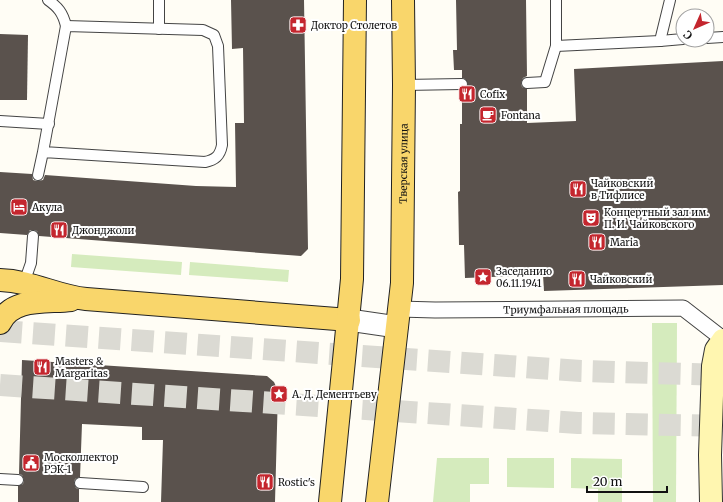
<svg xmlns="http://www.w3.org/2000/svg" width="723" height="502" font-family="Merriweather,serif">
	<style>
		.green { fill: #d5ebbd }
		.building { fill: #5a524d }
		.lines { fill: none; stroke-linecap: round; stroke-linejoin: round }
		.primary-tunnel { stroke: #dbdad3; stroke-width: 22; stroke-dasharray: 22 11; stroke-linecap: butt }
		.service-casing { stroke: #444; stroke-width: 12 }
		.pedestrian-casing { stroke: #444; stroke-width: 17 }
		.minor-casing { stroke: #444; stroke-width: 23 }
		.secondary-casing { stroke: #333; stroke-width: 24 }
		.primary-casing { stroke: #222; stroke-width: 24 }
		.service { stroke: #fff; stroke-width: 10 }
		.pedestrian { stroke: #fff; stroke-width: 15 }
		.minor { stroke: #fff; stroke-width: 21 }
		.secondary { stroke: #fff6b0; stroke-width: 22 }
		.primary { stroke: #f9d66b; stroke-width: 22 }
		.labels { text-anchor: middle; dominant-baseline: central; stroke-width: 4; stroke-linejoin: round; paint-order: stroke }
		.poi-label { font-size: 10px; fill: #111; stroke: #fff; text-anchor: start }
		.street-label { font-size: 10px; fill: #111; stroke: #fff }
	</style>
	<rect width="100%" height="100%" fill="#fffdf5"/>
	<!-- green -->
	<g class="green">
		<path d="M72 254 182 262 181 275 71 267Z"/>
		<path d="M190 262 289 270 288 282 189 275Z"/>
		<path d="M652 323H677L676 502H653Z"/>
		<path d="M437 458H489V484H470V502H433Z"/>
		<path d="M507 458H554V488L507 487Z"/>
		<path d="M571 458 622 459V502H598V489L571 488Z"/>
	</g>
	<!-- building -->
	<g class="building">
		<path d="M231 0H304L308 249 301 256 39 236 37 231 33 230H30L27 235 0 233V172L32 174 33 180 37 181 43 180 45 175 196 186 236 187 235 123H244L243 48 232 49Z"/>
		<path d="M456 0H526L527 76 523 78 521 83 522 87 527 89V123L576 121 574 69 723 61V285L544 291 543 275 465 278 464 245H459L458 192 460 191V124H462V91L467 87 468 84 465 79 462 78V70H454L453 50H457Z"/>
		<path d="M0 34 28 35 27 100H0Z"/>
		<path d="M22 360 267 376 274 382 278 391 275 502H161L163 440H142V427L82 424 80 477 75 479 74 483 76 488 79 489V502H18V486L23 484 24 480 22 475 19 474Z"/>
	</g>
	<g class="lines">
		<!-- primary-tunnel -->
		<g class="primary-tunnel">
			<path d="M0 331 581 371 723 375"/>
			<path d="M0 385 578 423 723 426"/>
		</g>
		<defs>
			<g id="service">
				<path d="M48 0C58 7 63 13 66 26"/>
				<path d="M556 0V46L660 41 670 0"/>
				<path d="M159 29V0"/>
				<path d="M707 38 723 37"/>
				<path d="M660 41 683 39"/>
				<path d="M527 83 545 82 556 46"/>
				<path d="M404 85 462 84"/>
				<path d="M0 121 49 124"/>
				<path d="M38 175 43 152 205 162C215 160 220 156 222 145L218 46 214 35 203 30 66 26 43 152"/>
				<path d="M24 283 31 263 33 236"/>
				<path d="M0 479 18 480"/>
				<path d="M80 483 143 487"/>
			</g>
			<g id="pedestrian">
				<path id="s1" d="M399 309 435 310 683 308 723 339"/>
			</g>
			<path id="minor" d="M349 320 397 327"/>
			<path id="secondary" d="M711 502 710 455 713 366 716 350 723 340"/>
			<g id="primary">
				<path d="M0 280C32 281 56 296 86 299L349 320"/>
				<path d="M0 323C12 297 47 303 71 300"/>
				<path d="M330 502 352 279 355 0"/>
				<path id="s2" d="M377 502 402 283 404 85 403 0"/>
			</g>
		</defs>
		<!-- service casing -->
		<use href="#service" class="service-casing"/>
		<!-- pedestrian casing -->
		<use href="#pedestrian" class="pedestrian-casing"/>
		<!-- minor casing -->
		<use href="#minor" class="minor-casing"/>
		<!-- secondary casing -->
		<use href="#secondary" class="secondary-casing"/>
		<!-- primary casing -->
		<use href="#primary" class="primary-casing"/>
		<!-- service -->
		<use href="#service" class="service"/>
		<!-- pedestrian -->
		<use href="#pedestrian" class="pedestrian"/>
		<!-- minor -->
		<use href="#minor" class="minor"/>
		<!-- secondary -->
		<use href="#secondary" class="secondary"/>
		<!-- primary -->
		<use href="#primary" class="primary"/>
	</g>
	<!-- icons -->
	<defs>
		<symbol id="pharmacy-square" viewBox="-11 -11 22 22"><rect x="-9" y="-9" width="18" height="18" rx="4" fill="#c4262e" stroke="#fff"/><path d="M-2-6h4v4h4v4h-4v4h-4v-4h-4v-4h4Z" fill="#fff"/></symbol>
		<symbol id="restaurant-square" viewBox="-11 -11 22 22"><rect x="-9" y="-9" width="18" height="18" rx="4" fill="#c4262e" stroke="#fff"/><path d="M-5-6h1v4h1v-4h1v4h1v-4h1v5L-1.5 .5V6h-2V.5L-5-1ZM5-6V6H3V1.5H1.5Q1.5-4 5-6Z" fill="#fff"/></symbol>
		<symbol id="cafe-square" viewBox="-11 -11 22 22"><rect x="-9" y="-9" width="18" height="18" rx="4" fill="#c4262e" stroke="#fff"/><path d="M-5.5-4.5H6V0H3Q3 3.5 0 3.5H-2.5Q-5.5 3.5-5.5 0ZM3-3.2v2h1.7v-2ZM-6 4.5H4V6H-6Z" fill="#fff"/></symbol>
		<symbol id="hotel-square" viewBox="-11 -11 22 22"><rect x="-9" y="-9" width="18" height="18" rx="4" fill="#c4262e" stroke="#fff"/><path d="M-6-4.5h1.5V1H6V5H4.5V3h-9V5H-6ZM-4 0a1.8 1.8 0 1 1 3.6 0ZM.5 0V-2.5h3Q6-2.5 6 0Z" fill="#fff"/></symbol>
		<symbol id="theatre-square" viewBox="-11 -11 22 22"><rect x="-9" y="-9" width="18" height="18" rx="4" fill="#c4262e" stroke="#fff"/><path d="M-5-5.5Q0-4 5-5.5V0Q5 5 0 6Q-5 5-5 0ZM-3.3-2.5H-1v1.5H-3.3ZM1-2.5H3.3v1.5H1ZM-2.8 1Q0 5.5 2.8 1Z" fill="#fff"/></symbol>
		<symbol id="sight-square" viewBox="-11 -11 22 22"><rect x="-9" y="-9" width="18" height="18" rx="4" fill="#c4262e" stroke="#fff"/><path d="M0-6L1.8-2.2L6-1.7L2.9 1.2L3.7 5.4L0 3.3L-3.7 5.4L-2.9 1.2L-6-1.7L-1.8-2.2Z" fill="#fff"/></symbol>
		<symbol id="civic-square" viewBox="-11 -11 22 22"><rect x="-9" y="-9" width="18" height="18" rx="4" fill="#c4262e" stroke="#fff"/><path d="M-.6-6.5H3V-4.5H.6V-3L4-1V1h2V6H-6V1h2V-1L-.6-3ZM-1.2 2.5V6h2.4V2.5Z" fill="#fff"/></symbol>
	</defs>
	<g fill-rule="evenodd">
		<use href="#pharmacy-square" x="288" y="15" width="20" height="20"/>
		<use href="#restaurant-square" x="457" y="84" width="20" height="20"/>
		<use href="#cafe-square" x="478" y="105" width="20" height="20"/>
		<use href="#restaurant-square" x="568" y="179" width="20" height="20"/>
		<use href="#hotel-square" x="9" y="197" width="20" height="20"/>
		<use href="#theatre-square" x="581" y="208" width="20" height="20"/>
		<use href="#restaurant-square" x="49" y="220" width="20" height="20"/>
		<use href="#restaurant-square" x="587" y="232" width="20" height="20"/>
		<use href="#sight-square" x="473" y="267" width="20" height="20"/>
		<use href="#restaurant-square" x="567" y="269" width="20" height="20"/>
		<use href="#restaurant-square" x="32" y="357" width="20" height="20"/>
		<use href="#sight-square" x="269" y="384" width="20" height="20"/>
		<use href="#civic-square" x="21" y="453" width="20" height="20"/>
		<use href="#restaurant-square" x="255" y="472" width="20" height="20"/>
	</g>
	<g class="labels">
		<!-- poi labels -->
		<g class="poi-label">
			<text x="311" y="25">Доктор Столетов</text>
			<text x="480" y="94">Cofix</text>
			<text x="501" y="115">Fontana</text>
			<text x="591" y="183">Чайковский<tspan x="591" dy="12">в Тифлисе</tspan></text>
			<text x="32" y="207">Акула</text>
			<text x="604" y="212">Концертный зал им.<tspan x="604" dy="12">П. И. Чайковского</tspan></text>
			<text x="72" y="230">Джонджоли</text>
			<text x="610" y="242">Maria</text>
			<text x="496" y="271">Заседанию<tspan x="496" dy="12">06.11.1941</tspan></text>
			<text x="590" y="279">Чайковский</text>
			<text x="55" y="361">Masters &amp;<tspan x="55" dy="12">Margaritas</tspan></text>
			<text x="292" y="394">А. Д. Дементьеву</text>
			<text x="44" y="457">Москоллектор<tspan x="44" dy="12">РЭК-1</tspan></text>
			<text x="278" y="482">Rostic's</text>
		</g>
		<!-- street labels -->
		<g class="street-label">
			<text stroke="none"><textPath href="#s2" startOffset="340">Тверская улица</textPath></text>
			<text stroke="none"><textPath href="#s1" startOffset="167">Триумфальная площадь</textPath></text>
		</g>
	</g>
	<!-- north arrow -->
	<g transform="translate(695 28) rotate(225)"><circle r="19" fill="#ffffff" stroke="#a0a0a0"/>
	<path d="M0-3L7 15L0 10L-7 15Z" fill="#c4262e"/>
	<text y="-6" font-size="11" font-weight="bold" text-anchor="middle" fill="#111111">С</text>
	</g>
	<!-- scale -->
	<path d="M587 486v6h80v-6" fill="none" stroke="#111111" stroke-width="2"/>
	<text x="593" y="486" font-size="12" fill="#111111" stroke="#ffffff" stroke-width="3" paint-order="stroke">20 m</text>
</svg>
